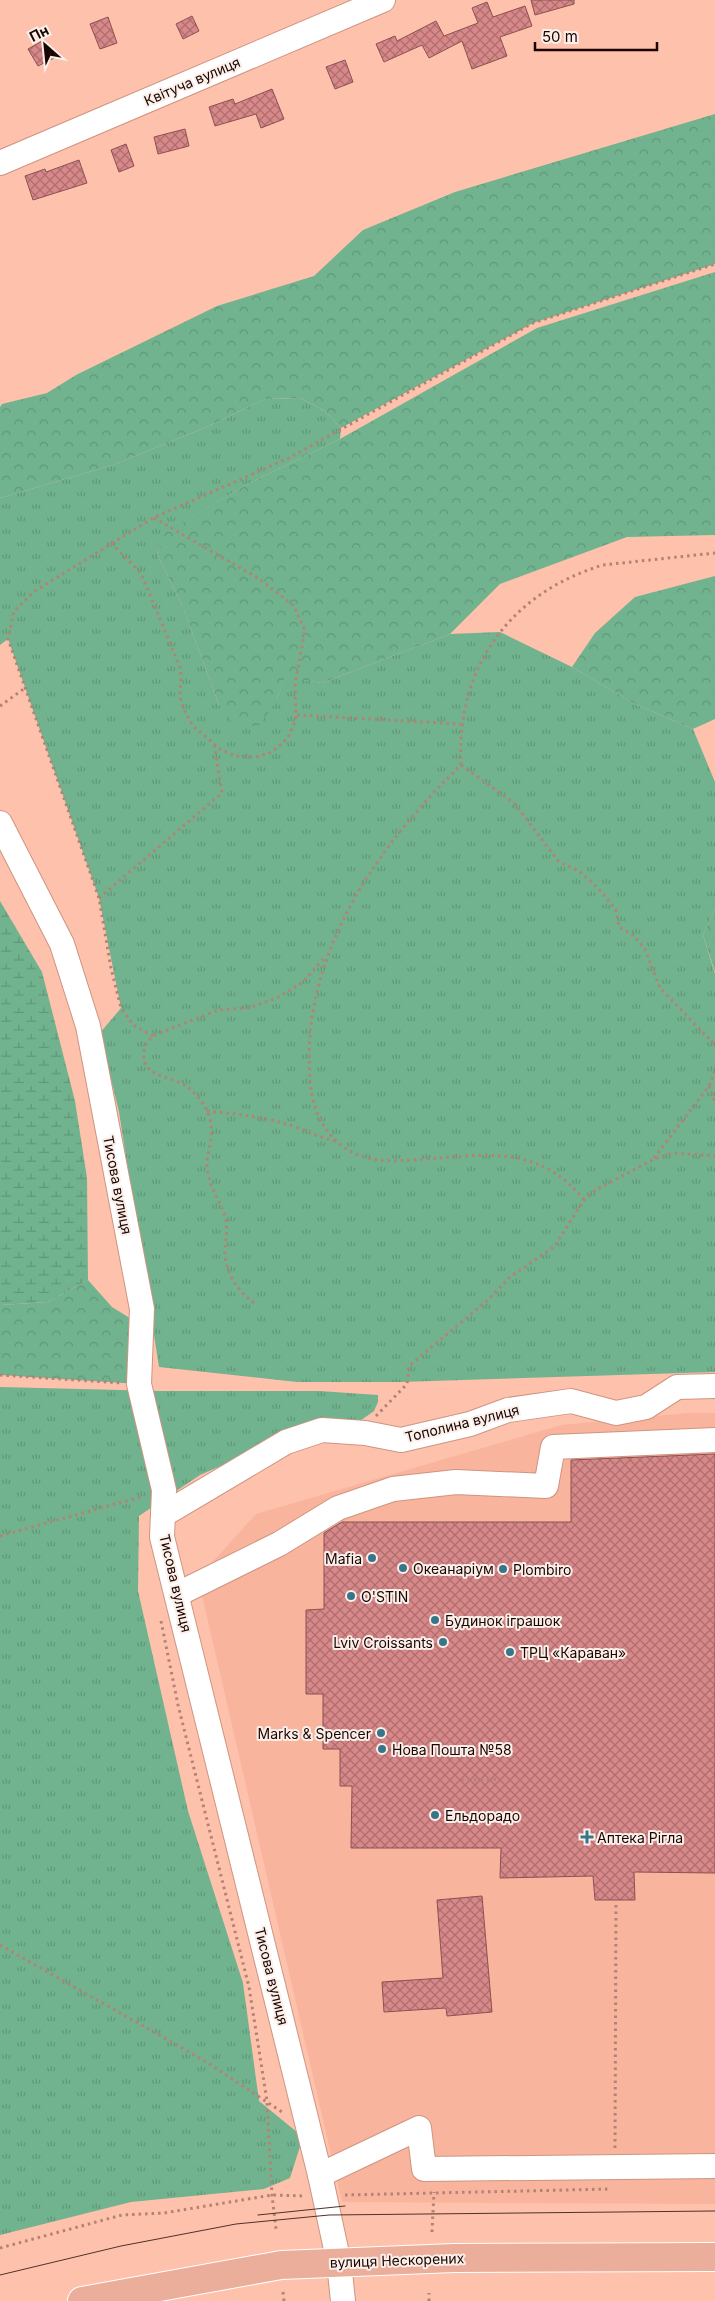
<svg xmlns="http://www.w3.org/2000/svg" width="715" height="2301" font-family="Inter,sans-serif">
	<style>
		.built { fill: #f9b49d }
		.grass { fill: url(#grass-tufts) }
		.forest { fill: url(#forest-crowns) }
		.wetland { fill: url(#wetland-marsh) }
		.building { fill: url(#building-cross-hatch); stroke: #8b5152 }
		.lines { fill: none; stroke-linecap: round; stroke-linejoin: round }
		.minor-casing { stroke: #cf9480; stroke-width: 26 }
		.major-casing { stroke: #fff; stroke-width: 30 }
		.path { stroke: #b28374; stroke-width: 3; stroke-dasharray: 2.5 4; stroke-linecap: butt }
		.minor { stroke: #fff; stroke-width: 24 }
		.major { stroke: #ebae9a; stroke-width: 28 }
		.tram { stroke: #4f322a; stroke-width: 1 }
		.poi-dot { fill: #357689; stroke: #fcefea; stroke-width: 2 }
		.labels { text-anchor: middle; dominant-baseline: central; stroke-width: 4; stroke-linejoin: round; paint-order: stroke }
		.street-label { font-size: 14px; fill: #190602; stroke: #fcefea }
		.poi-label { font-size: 14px; fill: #190602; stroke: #fcefea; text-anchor: start }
	</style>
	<defs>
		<pattern id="grass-tufts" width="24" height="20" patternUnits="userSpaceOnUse" patternTransform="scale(1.25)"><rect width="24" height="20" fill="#70b38e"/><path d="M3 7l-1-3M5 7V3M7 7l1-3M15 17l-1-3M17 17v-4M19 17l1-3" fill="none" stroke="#609879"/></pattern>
		<pattern id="forest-crowns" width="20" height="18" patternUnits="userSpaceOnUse" patternTransform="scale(1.25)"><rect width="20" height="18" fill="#70b38e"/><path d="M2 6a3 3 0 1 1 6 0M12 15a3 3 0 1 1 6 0" fill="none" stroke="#609879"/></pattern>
		<pattern id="wetland-marsh" width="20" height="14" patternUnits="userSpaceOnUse" patternTransform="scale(1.25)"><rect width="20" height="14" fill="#70b38e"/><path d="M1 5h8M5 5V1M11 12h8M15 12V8" fill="none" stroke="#609879"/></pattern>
		<pattern id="building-cross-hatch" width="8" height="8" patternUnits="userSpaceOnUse" patternTransform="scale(1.25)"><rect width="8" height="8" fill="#d88889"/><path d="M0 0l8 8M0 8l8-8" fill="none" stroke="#ae6d6e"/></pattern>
	</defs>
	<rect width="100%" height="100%" fill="#fec1ac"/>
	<!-- built -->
	<path class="built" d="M688 1413H715V2204L342 2202 198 1578 256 1514 561 1425Z"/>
	<!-- grass -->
	<g class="grass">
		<path d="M300 398 325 411 341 428 340 439 246 485 165 533 157 554 183 607 219 705 277 699 285 677 322 683 450 634 500 632 572 667 633 703 693 729 715 782V909L703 935 715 974V1372L400 1382H297L159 1367 119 1112 100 1033 121 1008 99 898 8 639 0 645V498L113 465 209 426 265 399Z"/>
		<path d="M0 1387 161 1391H319L378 1395V1402L374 1411 357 1423 310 1427 200 1475 139 1516 138 1591 188 1811 243 1983 259 2101 303 2137 290 2178 264 2189 131 2202 0 2235Z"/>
	</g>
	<!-- forest -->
	<g class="forest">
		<path d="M715 114V264L533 323 341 428 325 411 300 398 265 399 209 426 113 465 0 498V407L2 404 47 393 76 375 217 306 314 276 363 230 455 192Z"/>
		<path d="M715 272V535L627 537 500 584 450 634 322 683 285 678 277 699 260 725 237 728 219 705 183 607 157 554 164 533 246 485 340 439 537 328Z"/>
		<path d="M715 576V719L693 729 633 703 572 667 595 633 635 597Z"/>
		<path d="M715 909V972L703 935Z"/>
		<path d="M88 1280 112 1307 141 1325 139 1384 0 1375V1305L48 1302Z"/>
	</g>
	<!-- wetland -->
	<path class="wetland" d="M0 901 42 972 75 1101 87 1178 88 1280 48 1302 0 1305Z"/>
	<!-- building -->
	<g class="building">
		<path d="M531 0H574V4L535 15Z"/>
		<path d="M487 2 493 17 525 6 532 26 500 37 507 56 472 69 462 41 429 58 422 45 384 62 376 44 395 36 397 41 436 21 444 36 478 23 472 8Z"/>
		<path d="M192 16 199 31 183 39 176 24Z"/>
		<path d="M108 17 117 43 100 49 90 24Z"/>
		<path d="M44 40 54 58 38 66 28 49Z"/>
		<path d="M345 60 353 82 335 89 326 67Z"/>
		<path d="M272 89 284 119 261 128 256 114 215 126 209 107 233 99 235 104Z"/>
		<path d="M185 129 189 146 158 154 154 137Z"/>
		<path d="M126 144 134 166 119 172 111 150Z"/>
		<path d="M79 160 87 183 33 200 25 176 45 169 46 172Z"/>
		<path d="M715 1454V1873L634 1872 635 1900H595L593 1876 500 1878 501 1848H351L352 1786H340V1749H323V1694H306V1610L324 1609V1533L342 1522H571V1460Z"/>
		<path d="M482 1896 492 2012 447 2016 446 2008 384 2012 382 1982 443 1978 437 1900Z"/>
	</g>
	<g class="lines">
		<defs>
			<g id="minor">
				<path d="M0 163 383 0"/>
				<path d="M0 823 62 944 88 1026 142 1309 139 1384 164 1490 162 1537 320 2175 339 2263 343 2301"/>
				<path d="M163 1515 286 1442 322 1430 365 1433 401 1440 470 1424 508 1410 571 1401 616 1413 646 1407 677 1387 715 1386"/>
				<path d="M178 1594 279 1544 338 1508 393 1489 456 1482 546 1486 553 1447 715 1440"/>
				<path d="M320 2175 419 2128 424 2169 715 2166"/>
			</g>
			<path id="major" d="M82 2301 281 2265 454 2258 715 2257"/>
		</defs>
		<!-- minor casing -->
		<use href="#minor" class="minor-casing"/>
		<!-- major casing -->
		<use href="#major" class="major-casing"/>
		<!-- path -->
		<g class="path">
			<path d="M111 543 141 573 181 670 180 697 185 712 193 726 220 749 235 756 256 757 272 752 288 738 296 719 295 685 305 630 293 605 258 578 154 518"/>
			<path d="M0 706 25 688"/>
			<path d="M297 715 461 724"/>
			<path d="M461 765 514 803 559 862 579 871 599 889 616 910 619 927 632 934 645 949 660 988 715 1045"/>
			<path d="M99 898 222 793 214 744"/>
			<path d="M153 1036 133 1025 121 1008 111 968 99 898 8 639 14 611 35 591 153 518 289 458 533 323 715 264"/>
			<path d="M709 1086 715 1102"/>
			<path d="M207 1111C237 1114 266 1117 296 1127 310 1132 321 1139 337 1141"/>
			<path d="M654 1158 709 1086 715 1071"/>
			<path d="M584 1200C537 1141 478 1156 413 1160 395 1161 378 1162 361 1156 327 1143 312 1113 310 1079 300 956 377 846 461 765 456 667 510 593 603 565L715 553"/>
			<path d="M254 1303C236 1290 224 1270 225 1248 226 1235 229 1223 223 1211 217 1196 209 1185 207 1168 206 1150 216 1137 209 1116 205 1104 197 1094 186 1086 171 1076 140 1077 144 1052 145 1043 150 1038 157 1034L218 1010 248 1008 277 998 303 982 326 956"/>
			<path d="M0 1375 122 1383"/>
			<path d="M376 1416 407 1384 409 1366 489 1299 510 1277 554 1247 584 1200 596 1190 654 1159 673 1153 715 1156"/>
			<path d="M0 1536 144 1496"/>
			<path d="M161 1621 178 1705 249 1987 267 2101 272 2195 276 2229"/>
			<path d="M461 1780 503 1779"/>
			<path d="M0 1945 205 2061 285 2114"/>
			<path d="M615 2148 616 1900"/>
			<path d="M345 2195 611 2189"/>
			<path d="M432 2232 434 2192"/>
			<path d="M0 2248 122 2215 164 2213 272 2195 306 2196"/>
			<path d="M283 2292 284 2301"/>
			<path d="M429 2301V2293"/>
		</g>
		<!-- minor -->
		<use href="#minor" class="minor"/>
		<!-- major -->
		<use href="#major" class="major"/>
		<!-- tram -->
		<g class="tram">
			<path d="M258 2215 345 2206"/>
			<path d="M0 2275 121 2246 236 2224 329 2215 715 2211"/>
		</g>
	</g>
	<!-- markers -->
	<g class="poi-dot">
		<circle cx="372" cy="1558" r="5"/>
		<circle cx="403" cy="1568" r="5"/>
		<circle cx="503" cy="1569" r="5"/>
		<circle cx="351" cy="1596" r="5"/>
		<circle cx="435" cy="1620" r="5"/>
		<circle cx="443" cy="1642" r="5"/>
		<circle cx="510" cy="1652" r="5"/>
		<circle cx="381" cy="1733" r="5"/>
		<circle cx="382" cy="1749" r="5"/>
		<circle cx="435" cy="1815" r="5"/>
		<path d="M584.5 1829.5h5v5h5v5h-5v5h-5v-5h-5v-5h5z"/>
	</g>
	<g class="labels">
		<!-- street labels -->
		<g class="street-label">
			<text transform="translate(192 81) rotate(-23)">Квітуча вулиця</text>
			<text transform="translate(118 1185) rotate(79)">Тисова вулиця</text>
			<text transform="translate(462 1423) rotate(-14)">Тополина вулиця</text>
			<text transform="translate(176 1583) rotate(77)">Тисова вулиця</text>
			<text transform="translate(272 1976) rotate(76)">Тисова вулиця</text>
			<text transform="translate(397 2260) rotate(-2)">вулиця Нескорених</text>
		</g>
		<!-- poi labels -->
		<g class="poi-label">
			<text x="362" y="1558" text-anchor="end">Mafia</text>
			<text x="413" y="1568">Океанаріум</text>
			<text x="513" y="1569">Plombiro</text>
			<text x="361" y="1596">O'STIN</text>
			<text x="445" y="1620">Будинок іграшок</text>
			<text x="433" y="1642" text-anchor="end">Lviv Croissants</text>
			<text x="520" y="1652">ТРЦ «Караван»</text>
			<text x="371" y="1733" text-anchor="end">Marks &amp; Spencer</text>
			<text x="392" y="1749">Нова Пошта №58</text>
			<text x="445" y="1815">Ельдорадо</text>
			<text x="597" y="1837">Аптека Рігла</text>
		</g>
	</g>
	<!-- north arrow -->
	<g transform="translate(45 45) rotate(333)" stroke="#fcefea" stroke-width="4" paint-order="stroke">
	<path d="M0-4L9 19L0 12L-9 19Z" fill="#190602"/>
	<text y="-8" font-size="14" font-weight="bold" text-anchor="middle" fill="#190602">Пн</text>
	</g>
	<!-- scale -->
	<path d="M535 42v8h122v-8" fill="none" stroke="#190602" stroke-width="2.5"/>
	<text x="542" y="42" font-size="15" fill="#190602" stroke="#fcefea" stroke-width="4" paint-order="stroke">50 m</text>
</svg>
